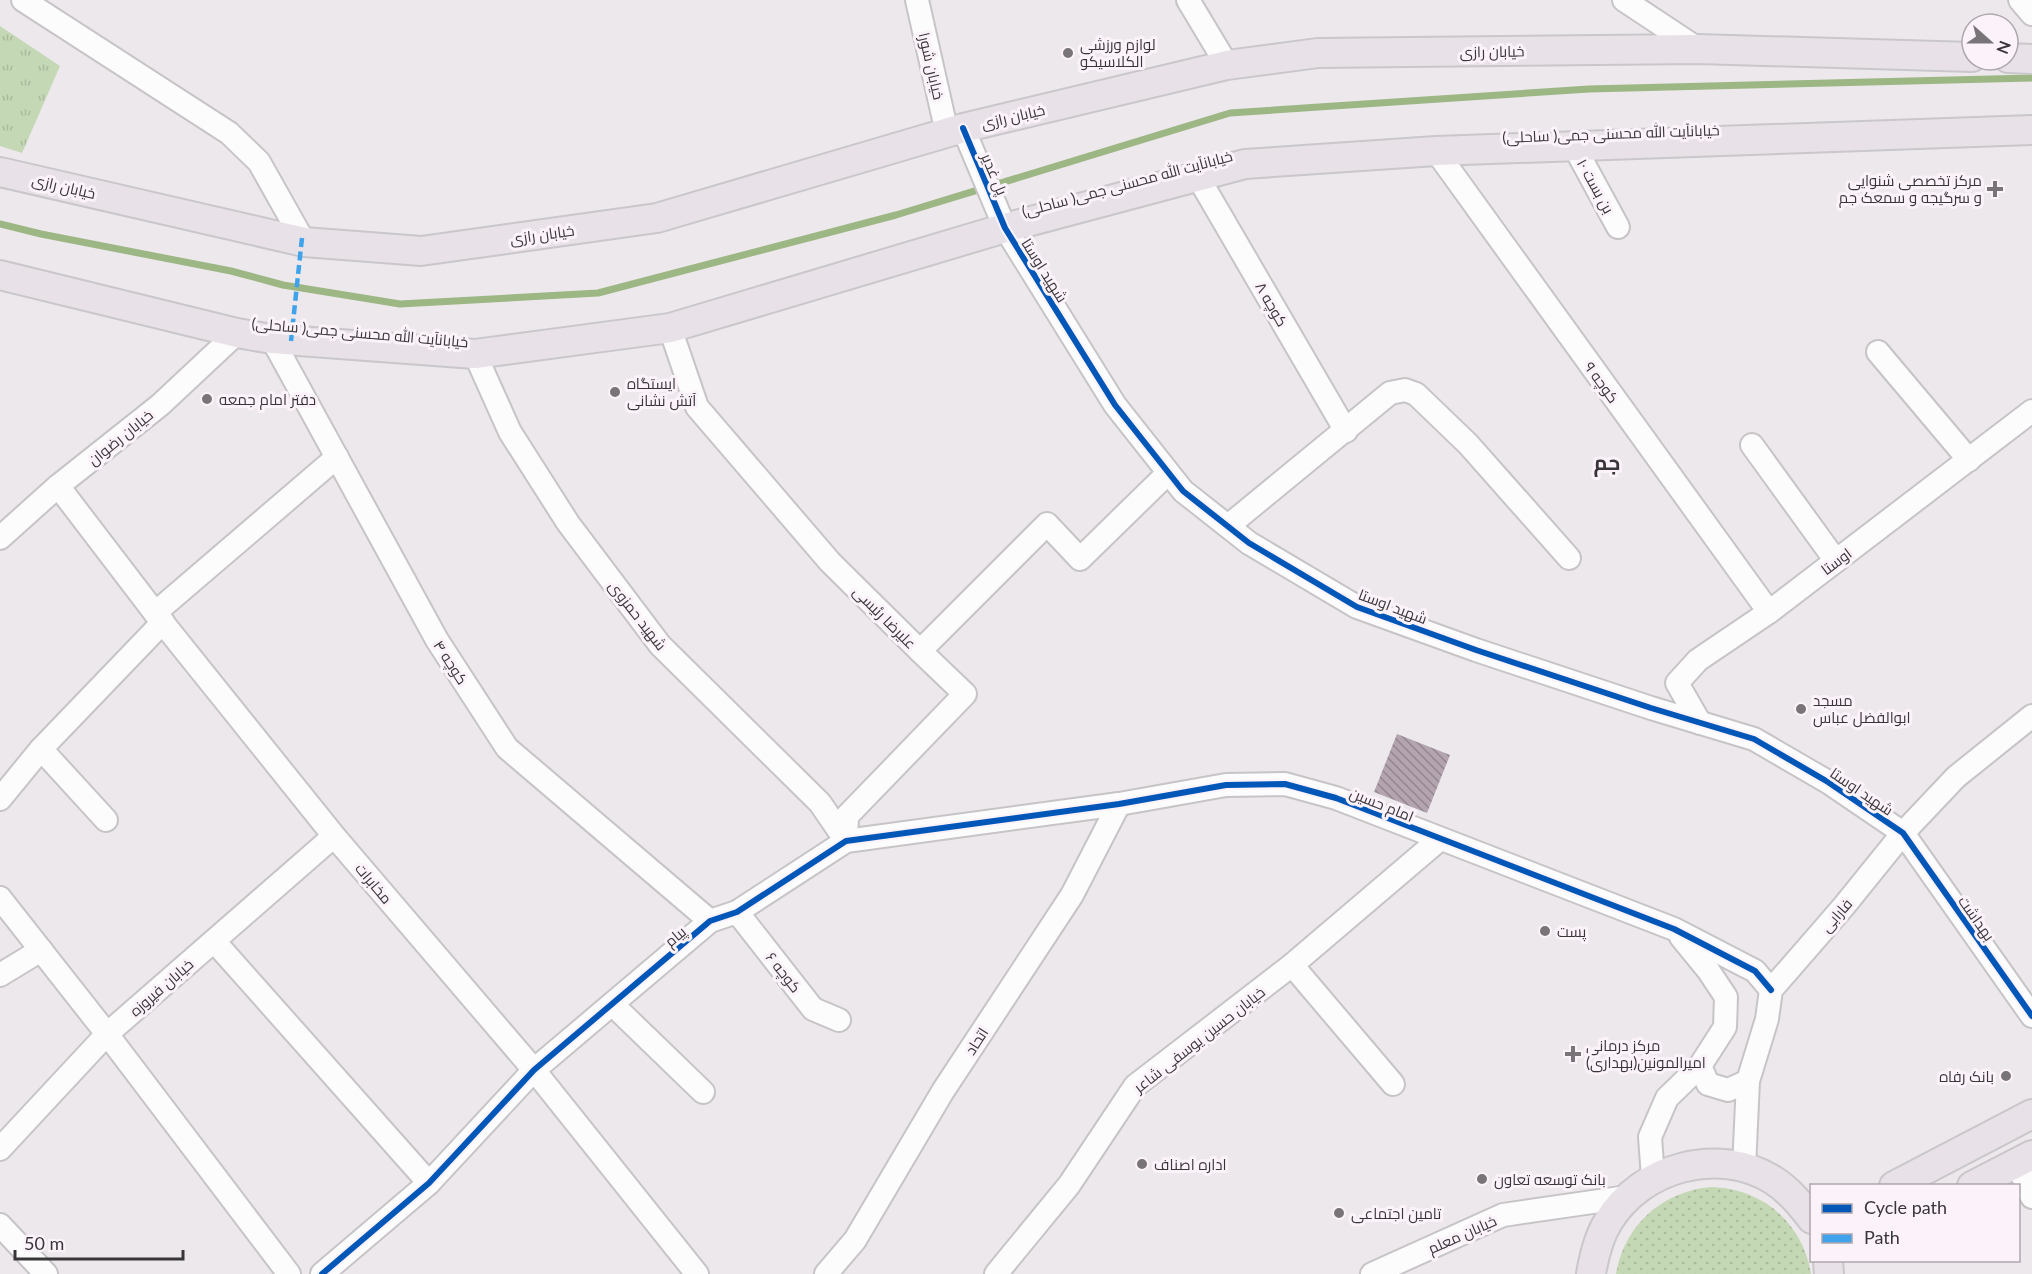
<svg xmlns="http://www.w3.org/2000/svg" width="2032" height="1274" font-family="Lato,Cairo,sans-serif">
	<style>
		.grass { fill: url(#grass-dots) }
		.park { fill: url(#park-tufts) }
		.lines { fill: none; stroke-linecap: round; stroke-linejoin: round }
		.stream { stroke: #9cb684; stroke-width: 7 }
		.building { fill: url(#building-back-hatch) }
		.minor-casing { stroke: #c7c4c7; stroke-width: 26 }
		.major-casing { stroke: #c9c7c9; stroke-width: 32 }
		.minor { stroke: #fcfcfc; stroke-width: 22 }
		.major { stroke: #e8e1e7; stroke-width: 28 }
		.quiet { stroke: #3fa3ec; stroke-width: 4.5; stroke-dasharray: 9 4.5; stroke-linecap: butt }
		.cycleway-casing { stroke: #fcf3fa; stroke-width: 10 }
		.cycleway { stroke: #0057b8; stroke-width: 6 }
		.poi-dot { fill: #787478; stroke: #fcf3fa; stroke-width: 2 }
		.labels { text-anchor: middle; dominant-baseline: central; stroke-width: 6; stroke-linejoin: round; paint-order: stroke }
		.poi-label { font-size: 15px; fill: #393639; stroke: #fcf3fa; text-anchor: start }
		.street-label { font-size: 15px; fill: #393639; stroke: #fcf3fa }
		.district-label { font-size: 21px; font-weight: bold; fill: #393639; stroke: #fcf3fa }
	</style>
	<defs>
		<pattern id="grass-dots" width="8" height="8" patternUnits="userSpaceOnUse" patternTransform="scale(1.5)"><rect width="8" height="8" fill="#c5d8b5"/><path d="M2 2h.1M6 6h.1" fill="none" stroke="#aaba9c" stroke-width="1.8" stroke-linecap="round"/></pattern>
		<pattern id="park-tufts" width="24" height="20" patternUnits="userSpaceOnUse" patternTransform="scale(1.5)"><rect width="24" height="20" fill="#c5d8b5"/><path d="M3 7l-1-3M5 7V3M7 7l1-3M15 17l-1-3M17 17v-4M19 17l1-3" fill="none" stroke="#aaba9c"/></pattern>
		<pattern id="building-back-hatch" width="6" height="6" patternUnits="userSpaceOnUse" patternTransform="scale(1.5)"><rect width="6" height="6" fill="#b3a4b0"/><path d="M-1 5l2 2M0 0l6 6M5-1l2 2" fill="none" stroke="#938690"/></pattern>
	</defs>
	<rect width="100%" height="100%" fill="#ede8ec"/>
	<!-- grass -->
	<path class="grass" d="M1711 1187C1762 1188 1803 1223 1811 1274H1616C1624 1225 1663 1191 1711 1187Z"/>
	<!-- park -->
	<path class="park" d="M0 26 60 66 22 153 0 146Z"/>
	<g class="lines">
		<!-- stream -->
		<path class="stream" d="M0 224 41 234 231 271 283 285 400 304 598 293 896 215 1230 113 1589 89 2032 78"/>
	</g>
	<!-- building -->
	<path class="building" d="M1397 734 1450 755 1427 813 1374 792Z"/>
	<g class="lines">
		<defs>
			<g id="minor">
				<path d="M23 0 229 133 259 162 304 242"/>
				<path d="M917 0 947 133"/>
				<path d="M1188 0 1227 65"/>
				<path d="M1624 0 1698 49"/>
				<path d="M2020 0 2032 14"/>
				<path d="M963 128 1005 228 1115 405 1183 491 1249 543 1357 607 1476 650 1651 708 1754 739 1828 782 1903 833 2032 1016"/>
				<path d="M1574 146 1618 227"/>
				<path d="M1436 151 1769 612"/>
				<path d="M1198 177 1346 431"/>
				<path d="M670 328 697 407 830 562 920 651 1047 524 1080 559 1168 473"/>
				<path d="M272 339 437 640 507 748 710 921"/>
				<path d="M1878 352 1969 460"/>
				<path d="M475 354 510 432 568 523 660 645 820 803 846 841"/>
				<path d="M1752 445 1836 561"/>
				<path d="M58 486 155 613 334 836 534 1070 697 1274"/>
				<path d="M1228 526 1390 393 1405 390 1416 394 1468 444 1569 558"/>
				<path d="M0 538 58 486 160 405 237 333"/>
				<path d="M155 613 337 457"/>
				<path d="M1700 723 1677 683 1698 660 1769 612 2032 411"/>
				<path d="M41 749 106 820"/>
				<path d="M0 799 41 749 163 622"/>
				<path d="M846 841 847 816 965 694 920 651"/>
				<path d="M0 898 107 1034 289 1274"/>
				<path d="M737 912 813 1009 839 1020"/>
				<path d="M214 941 429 1183"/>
				<path d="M1292 965 1393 1084"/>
				<path d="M0 975 41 950"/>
				<path d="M612 1004 703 1092"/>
				<path d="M1700 1066 1708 1084 1728 1090 1748 1081"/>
				<path d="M0 1149 107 1034 334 836"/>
				<path d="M2017 1164 2032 1197"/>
				<path d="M1744 1168 1748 1081 1767 1019 1771 990 1844 906 1903 833 1956 777 2032 716"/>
				<path d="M1653 1178 1650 1137 1667 1098 1700 1066 1725 1027 1726 997 1708 970 1681 937"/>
				<path d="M0 1225 46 1274"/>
				<path d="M322 1274 429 1183 534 1070 710 921 737 912 846 841 1119 804 1226 785 1285 784 1336 798 1674 929 1755 971 1771 990"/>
				<path d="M826 1274 855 1240 943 1091 1072 895 1119 804"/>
				<path d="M996 1274 1069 1185 1135 1086 1292 965 1440 839"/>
				<path d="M1372 1274 1503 1215 1627 1197"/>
			</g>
			<g id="major">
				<path d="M2008 58 2032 59"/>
				<path d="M0 172 304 242 421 251 657 218 963 128 1227 65 1318 53 1698 49 1972 57"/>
				<path d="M0 275 237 333 272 339 475 354 670 328 1005 228 1245 164 1436 151 2032 130"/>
				<path d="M1894 1186 2032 1114"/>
				<path d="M1972 1186 2032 1155"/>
				<path d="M1828 1260 1829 1274"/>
				<path d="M1591 1274C1594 1256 1598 1238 1608 1222 1641 1167 1718 1146 1773 1180 1789 1190 1801 1205 1812 1219"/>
			</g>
		</defs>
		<!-- minor casing -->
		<use href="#minor" class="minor-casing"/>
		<!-- major casing -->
		<use href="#major" class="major-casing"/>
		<!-- minor -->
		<use href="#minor" class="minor"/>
		<!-- major -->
		<use href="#major" class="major"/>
		<!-- quiet -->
		<path class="quiet" d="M291 341 302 238"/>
		<defs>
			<g id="cycleway">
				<path d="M963 128 1005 228 1115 405 1183 491 1249 543 1357 607 1476 650 1651 708 1754 739 1828 782 1903 833 2032 1016"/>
				<path d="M322 1274 429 1183 534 1070 710 921 737 912 846 841 1119 804 1226 785 1285 784 1336 798 1674 929 1755 971 1771 990"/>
			</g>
		</defs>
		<!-- cycleway casing -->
		<use href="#cycleway" class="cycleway-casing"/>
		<!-- cycleway -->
		<use href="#cycleway" class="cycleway"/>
	</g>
	<!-- markers -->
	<g class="poi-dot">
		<circle cx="1068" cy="53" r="6"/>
		<path d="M1992 180h6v6h6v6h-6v6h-6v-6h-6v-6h6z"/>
		<circle cx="615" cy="392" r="6"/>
		<circle cx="207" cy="399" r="6"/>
		<circle cx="1801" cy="709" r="6"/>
		<circle cx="1545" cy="931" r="6"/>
		<path d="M1570 1045h6v6h6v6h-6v6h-6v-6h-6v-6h6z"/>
		<circle cx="2006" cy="1076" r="6"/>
		<circle cx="1142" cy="1164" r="6"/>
		<circle cx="1482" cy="1179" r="6"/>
		<circle cx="1339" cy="1213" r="6"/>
	</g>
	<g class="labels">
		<!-- poi labels -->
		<g class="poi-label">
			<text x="1080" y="44">لوازم ورزشی<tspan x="1080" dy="17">الکلاسیکو</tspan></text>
			<text x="1982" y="180" text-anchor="end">مرکز تخصصی شنوایی<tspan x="1982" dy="17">و سرگیجه و سمعک جم</tspan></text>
			<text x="627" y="383">ایستگاه<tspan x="627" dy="17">آتش نشانی</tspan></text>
			<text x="219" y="399">دفتر امام جمعه</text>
			<text x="1813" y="700">مسجد<tspan x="1813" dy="17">ابوالفضل عباس</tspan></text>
			<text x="1557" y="931">پست</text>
			<text x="1586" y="1045">مرکز درمانی<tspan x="1586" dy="17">امیرالمونین(بهداری)</tspan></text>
			<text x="1994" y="1076" text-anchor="end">بانک رفاه</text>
			<text x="1154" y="1164">اداره اصناف</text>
			<text x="1494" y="1179">بانک توسعه تعاون</text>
			<text x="1351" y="1213">تامین اجتماعی</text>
		</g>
		<!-- street labels -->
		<g class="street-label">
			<text transform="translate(1492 51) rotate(-1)">خیابان رازی</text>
			<text transform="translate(932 66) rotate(77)">خیابان شورا</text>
			<text transform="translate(1013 116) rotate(-13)">خیابان رازی</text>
			<text transform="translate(1611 133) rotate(-2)">خیابانآیت الله محسنی جمی( ساحلی)</text>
			<text transform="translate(995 174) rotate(67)">پل غدیر</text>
			<text transform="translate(1127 183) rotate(-15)">خیابانآیت الله محسنی جمی( ساحلی)</text>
			<text transform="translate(64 186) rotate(13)">خیابان رازی</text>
			<text transform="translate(1596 186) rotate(61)">بن بست ۱۰</text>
			<text transform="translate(542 234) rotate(-8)">خیابان رازی</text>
			<text transform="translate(1045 270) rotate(58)">شهید اوستا</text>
			<text transform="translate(1272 304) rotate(60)">کوچه ۸</text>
			<text transform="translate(360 332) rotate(5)">خیابانآیت الله محسنی جمی( ساحلی)</text>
			<text transform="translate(1602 382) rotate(54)">کوچه ۹</text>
			<text transform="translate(120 437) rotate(-39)">خیابان رضوان</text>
			<text transform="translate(1836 561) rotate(-37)">اوستا</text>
			<text transform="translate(1393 606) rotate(21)">شهید اوستا</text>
			<text transform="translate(638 615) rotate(52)">شهید حمزوی</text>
			<text transform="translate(885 617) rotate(45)">علیرضا رئیسی</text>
			<text transform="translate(451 662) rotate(57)">کوچه ۴</text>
			<text transform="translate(1862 791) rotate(34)">شهید اوستا</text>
			<text transform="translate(1382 804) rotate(22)">امام حسین</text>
			<text transform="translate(374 883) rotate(50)">مخابرات</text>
			<text transform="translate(1836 915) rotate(-49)">فارابی</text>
			<text transform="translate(1977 918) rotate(55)">بهداشت</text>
			<text transform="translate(675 936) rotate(-40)">پیام</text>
			<text transform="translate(784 972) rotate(52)">کوچه ۶</text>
			<text transform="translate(161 987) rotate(-41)">خیابان فیروزه</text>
			<text transform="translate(1199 1039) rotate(-38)">خیابان حسین یوسفی شاعر</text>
			<text transform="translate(976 1041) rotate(-57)">اتحاد</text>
			<text transform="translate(1462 1234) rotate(-24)">خیابان معلم</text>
		</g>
		<!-- district labels -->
		<g class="district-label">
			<text x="1607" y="461">جم</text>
		</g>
	</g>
	<!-- legend -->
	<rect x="1810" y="1184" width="210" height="78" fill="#fcf3fa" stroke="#aea7ad" stroke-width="1.5"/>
	<rect x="1822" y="1204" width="30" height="9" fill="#0057b8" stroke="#aea7ad" stroke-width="1.5"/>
	<text x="1864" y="1214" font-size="18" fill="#393639">Cycle path</text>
	<rect x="1822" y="1234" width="30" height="9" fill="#3fa3ec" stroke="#aea7ad" stroke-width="1.5"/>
	<text x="1864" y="1244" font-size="18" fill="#393639">Path</text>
	<!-- north arrow -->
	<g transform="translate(1990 42) rotate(111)"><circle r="28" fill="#fcf3fa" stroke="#aea7ad" stroke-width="1.5"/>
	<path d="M0-4.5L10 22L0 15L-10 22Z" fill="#787478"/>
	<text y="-9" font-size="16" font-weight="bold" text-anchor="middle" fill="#393639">N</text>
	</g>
	<!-- scale -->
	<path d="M15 1250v9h168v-9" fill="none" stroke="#393639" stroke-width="3"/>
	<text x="24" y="1250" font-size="18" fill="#393639" stroke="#fcf3fa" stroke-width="4.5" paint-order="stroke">50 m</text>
</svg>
